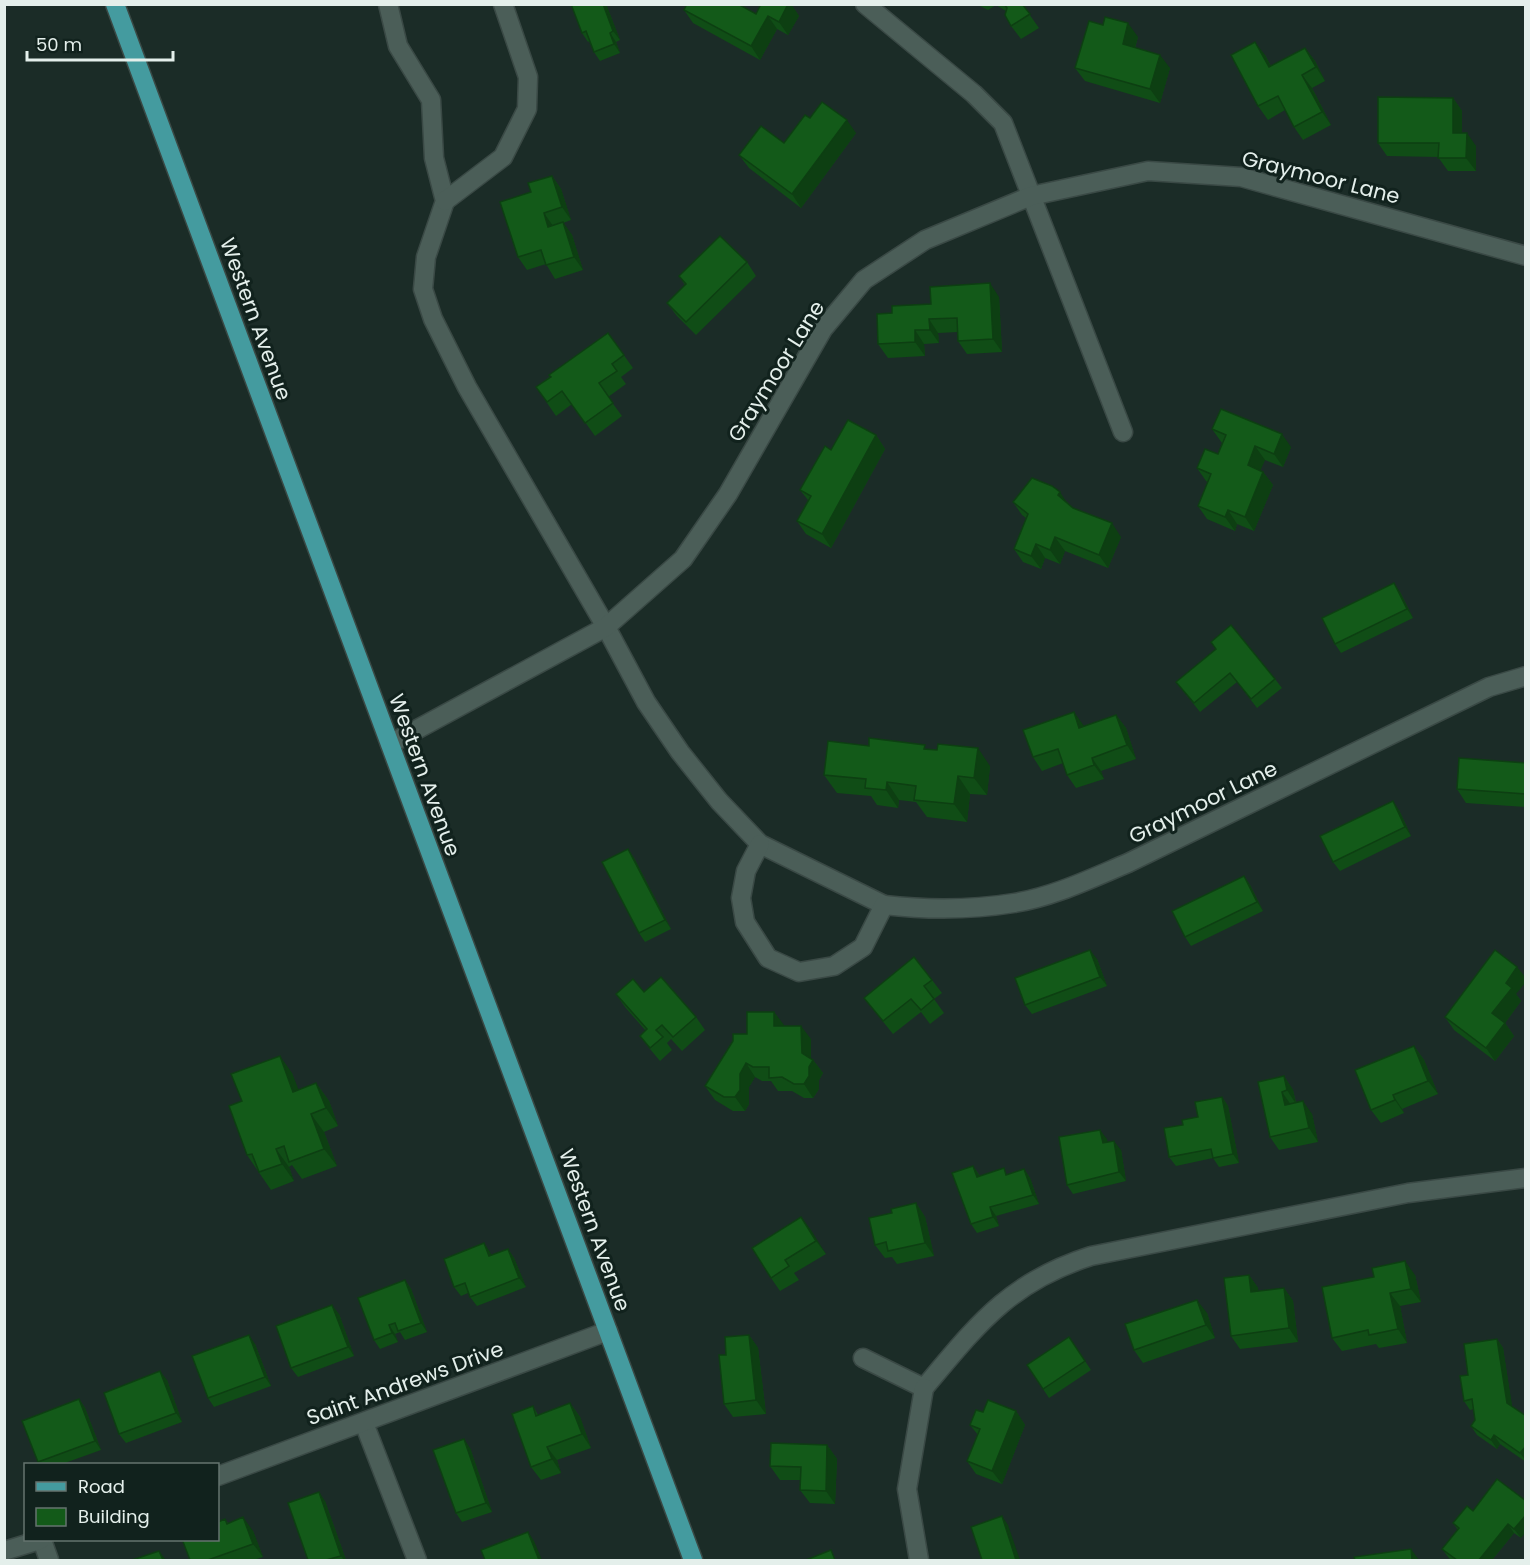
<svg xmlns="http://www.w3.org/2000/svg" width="1530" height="1565" font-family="Poppins,sans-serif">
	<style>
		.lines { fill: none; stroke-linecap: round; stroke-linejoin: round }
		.minor-casing { stroke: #3a4945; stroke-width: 21 }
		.major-casing { stroke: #3a4945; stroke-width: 21 }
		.minor { stroke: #4b5e58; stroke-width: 18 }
		.major { stroke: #449b9f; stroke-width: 18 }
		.wall { fill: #104d16 }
		.shaded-wall { fill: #0d3f12 }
		.building { fill: #135a19; stroke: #0d3f12; stroke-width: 1.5 }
		.labels { text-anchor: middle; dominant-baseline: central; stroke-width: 6; stroke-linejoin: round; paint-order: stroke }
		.street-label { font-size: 21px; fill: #e4efeb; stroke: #11221d }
	</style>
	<rect width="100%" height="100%" fill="#1b2c27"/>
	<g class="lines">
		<defs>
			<g id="minor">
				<path d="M388 4 398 46 431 100 434 158 445 201 426 257 423 289 433 319 467 387 606 627 646 702 680 752 719 801 760 844 884 905"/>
				<path d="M865 4 974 94 1003 123 1123 432"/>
				<path d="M445 201 503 157 527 109 528 77 503 4"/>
				<path d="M390 744 606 627 683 559 728 494 823 329 864 280 925 240 1031 196 1148 171 1241 177 1526 256"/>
				<path d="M760 844 746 871 741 898 745 922 768 958 799 972 834 966 863 947 884 905C927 910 971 910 1014 903 1053 897 1092 878 1128 863L1489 687 1526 676"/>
				<path d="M863 1358 924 1388C977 1325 1009 1282 1091 1256L1408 1193 1526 1178"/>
				<path d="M364 1423 417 1560"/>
				<path d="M218 1476 608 1331"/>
				<path d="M42 1540 49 1560"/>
				<path d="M4 1551 40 1540"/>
				<path d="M919 1560 907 1489 924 1388"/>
			</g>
			<path id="major" d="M115 4 693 1560"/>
		</defs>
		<!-- minor casing -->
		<use href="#minor" class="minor-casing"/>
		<!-- major casing -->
		<use href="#major" class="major-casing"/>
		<!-- minor -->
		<use href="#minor" class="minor"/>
		<!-- major -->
		<use href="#major" class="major"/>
	</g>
	<!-- wall -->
	<g class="wall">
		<path d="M571 4H606L620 40 616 42 620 53 600 61 594 52 589 41 588 42 582 33Z"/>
		<path d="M761 4H791L799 16 788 35 777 29 760 60 693 23 684 10 756 14Z"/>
		<path d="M976 4H1022L1039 28 1021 39 1011 26 1006 11 996 5 988 10Z"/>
		<path d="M1138 37 1135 48 1170 68 1160 103 1085 81 1075 68Z"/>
		<path d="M1305 48 1315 61 1325 81 1312 88 1331 125 1303 140 1294 127 1285 110 1268 120 1258 106 1265 55 1271 66Z"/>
		<path d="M1453 98 1462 111V133L1476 146V171H1448L1438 157 1387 156 1378 143Z"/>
		<path d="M810 118 856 133 801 208 749 168 739 155 784 143Z"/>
		<path d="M552 176 561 189 571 220 563 223 572 235 583 270 555 279 546 264 527 270 518 257 531 192Z"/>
		<path d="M747 262 756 276 696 335 677 316 667 303 685 285 679 276Z"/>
		<path d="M999 297 1002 352 967 354 958 341V332L938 333 939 343 924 344 925 356 888 358 878 344 892 313 931 304Z"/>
		<path d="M608 333 633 368 621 377 626 384 608 397 622 416 595 436 572 404 556 416 536 387Z"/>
		<path d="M1212 429 1291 447 1283 467 1265 460 1260 470 1263 472 1273 485 1254 531 1237 524 1235 531 1207 519 1198 506 1208 482 1206 481 1197 468 1218 454 1222 443Z"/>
		<path d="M876 435 885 449 831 548 806 534 797 521 808 500 800 490 831 450Z"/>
		<path d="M1013 502H1067L1073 508 1121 537 1108 568 1065 551 1060 564 1045 558 1041 569 1023 562 1014 549 1026 518 1022 515Z"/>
		<path d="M1400 592 1413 618 1341 653 1335 644Z"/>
		<path d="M1211 642 1275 679 1282 688 1257 708 1237 682 1200 712 1176 682 1216 649Z"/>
		<path d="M1116 715 1126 728 1136 759 1101 771 1104 779 1076 788 1067 775 1063 763 1042 771 1033 757 1084 726Z"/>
		<path d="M869 746 928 749 990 766 987 795 970 794 967 822 927 817 916 802 899 800 898 808 877 805 871 796 837 793 824 775Z"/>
		<path d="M1526 763V807L1466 803 1457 789Z"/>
		<path d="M1399 810 1411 836 1340 871 1333 862Z"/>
		<path d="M628 849 634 858 671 929 645 942 639 933Z"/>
		<path d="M1244 876 1250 885 1263 911 1191 946 1185 937Z"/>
		<path d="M1097 959 1107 986 1032 1014 1025 1005Z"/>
		<path d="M932 980 942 993 934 999 944 1013 930 1024 921 1012 893 1034 864 998Z"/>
		<path d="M644 992 696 1017 705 1030 682 1051 671 1039 667 1043 672 1050 660 1061 650 1049 640 1036 646 1031 625 1007 616 994Z"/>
		<path d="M1516 994 1521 1001 1505 1023 1514 1036 1495 1061 1454 1030 1445 1017Z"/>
		<path d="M774 1012 784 1026 811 1039V1058L813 1060 823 1073 819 1080V1089L813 1098H804L792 1091H778L771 1081H762L755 1077 749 1087V1104L745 1111H733L715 1100 705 1086 747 1034Z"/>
		<path d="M1414 1046 1424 1060 1438 1094 1402 1109 1404 1113 1381 1123 1371 1110Z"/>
		<path d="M292 1073 298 1090 316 1083 329 1101 338 1126 324 1132 337 1166 302 1179 292 1165 289 1167 294 1181 271 1190 247 1155 242 1101Z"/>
		<path d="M1284 1076 1293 1090 1296 1102 1312 1114 1318 1142 1279 1150 1270 1137Z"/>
		<path d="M1222 1097 1228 1106 1239 1163 1219 1167 1213 1158 1176 1166 1169 1157 1183 1125 1198 1117Z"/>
		<path d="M1107 1139V1142L1121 1150 1126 1181 1073 1194 1067 1185Z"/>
		<path d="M973 1166 980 1176 1008 1175 1024 1169 1030 1178 1039 1204 996 1216 999 1226 977 1233 971 1224Z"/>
		<path d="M916 1203 925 1217 934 1256 897 1264 892 1257 885 1258 875 1245 892 1213Z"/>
		<path d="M801 1217 826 1254 794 1273 799 1280 780 1291 771 1278Z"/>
		<path d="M484 1243 491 1255 508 1249 514 1258 526 1287 477 1306 470 1297 468 1293 461 1296 454 1287Z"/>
		<path d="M1249 1275 1258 1288V1291L1284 1288 1293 1301 1298 1342 1240 1349 1231 1336Z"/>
		<path d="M1415 1275 1421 1302 1400 1306 1407 1343 1379 1348 1376 1344 1342 1351 1332 1338Z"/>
		<path d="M405 1280 411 1289 427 1332 405 1340 400 1332 395 1334 398 1342 380 1349 374 1340Z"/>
		<path d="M1207 1313 1215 1338 1143 1363 1134 1350Z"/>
		<path d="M339 1314 354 1356 298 1377 291 1368Z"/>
		<path d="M749 1335 758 1348 766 1414 733 1417 724 1404 726 1355Z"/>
		<path d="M1069 1337 1091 1370 1049 1398 1027 1365Z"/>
		<path d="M1497 1339 1503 1348 1512 1407 1526 1416V1462L1500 1444 1497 1449 1477 1435 1471 1426 1475 1420 1474 1409 1470 1410 1464 1401 1468 1375Z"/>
		<path d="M255 1344 271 1386 214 1407 208 1398Z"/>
		<path d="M167 1380 182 1422 126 1443 119 1434Z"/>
		<path d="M79 1399 85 1408 101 1450 62 1464H40L38 1462Z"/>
		<path d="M570 1403 580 1417 591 1448 557 1460 561 1473 541 1480 531 1467 533 1406 538 1415Z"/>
		<path d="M1016 1411 1025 1425 1002 1484 976 1474 967 1461 978 1435 970 1425Z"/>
		<path d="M827 1445 837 1459 835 1504 810 1503 800 1490 801 1480H780L770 1466Z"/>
		<path d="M470 1448 492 1512 462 1522 456 1513Z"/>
		<path d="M1497 1479 1521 1538 1514 1533 1492 1560H1451L1449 1558 1442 1549 1458 1530 1453 1523 1473 1511Z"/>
		<path d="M325 1501 346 1560H308Z"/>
		<path d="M225 1519 228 1523 253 1531 263 1557 253 1560H190Z"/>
	</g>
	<!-- shaded-wall -->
	<g class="shaded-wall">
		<path d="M603 4H606L620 40 613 31Z"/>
		<path d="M788 4H791L799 16 788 35 779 22Z"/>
		<path d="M768 16 777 29 760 60 751 46Z"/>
		<path d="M1128 23 1138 37 1132 57 1123 44Z"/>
		<path d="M610 33 616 42 620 53 614 44Z"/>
		<path d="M1255 42 1265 55 1278 80 1269 67Z"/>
		<path d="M1305 48 1315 61 1325 81 1316 67Z"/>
		<path d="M1160 55 1170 68 1160 103 1150 89Z"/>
		<path d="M1302 75 1312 88 1331 125 1322 112Z"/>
		<path d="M1453 98 1462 111V146L1453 133Z"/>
		<path d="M847 120 856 133 801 208 792 194Z"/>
		<path d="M1467 133 1476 146V171L1466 158Z"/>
		<path d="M552 176 561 189 571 220 562 207Z"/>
		<path d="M544 213 553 226 548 227Z"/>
		<path d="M563 222 572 235 583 270 574 257Z"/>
		<path d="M990 283 999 297 1002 352 993 339Z"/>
		<path d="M929 319 938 333 939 343 930 330Z"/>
		<path d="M915 330 924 344 925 356 915 342Z"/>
		<path d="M1282 434 1291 447 1283 467 1274 454Z"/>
		<path d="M876 435 885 449 831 548 822 534Z"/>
		<path d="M1255 446 1265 460 1257 478 1248 465Z"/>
		<path d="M1263 472 1273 485 1254 531 1245 517Z"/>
		<path d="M1060 492 1069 506 1058 495Z"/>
		<path d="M1228 510 1237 524 1235 531 1225 517Z"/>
		<path d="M1112 523 1121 537 1108 568 1099 555Z"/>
		<path d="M1055 537 1065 551 1060 564 1050 550Z"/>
		<path d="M1036 544 1045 558 1041 569 1031 556Z"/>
		<path d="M1394 583 1400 592 1413 618 1407 609Z"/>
		<path d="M1074 712 1084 726 1089 741 1079 728Z"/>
		<path d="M1116 715 1126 728 1136 759 1127 745Z"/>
		<path d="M978 748 990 766 987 795 974 778Z"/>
		<path d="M1092 758 1101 771 1104 779 1094 765Z"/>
		<path d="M958 776 970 794 967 822 954 804Z"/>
		<path d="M887 782 899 800 898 808 886 790Z"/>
		<path d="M1393 801 1399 810 1411 836 1405 827Z"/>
		<path d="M628 849 634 858 671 929 665 920Z"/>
		<path d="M1244 876 1250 885 1263 911 1257 902Z"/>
		<path d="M1090 950 1097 959 1107 986 1100 977Z"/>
		<path d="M1517 967 1526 978V982L1516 994 1521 1001 1505 1023 1514 1036 1495 1061 1486 1048 1492 1013 1506 983Z"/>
		<path d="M774 1012 784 1025V1039L774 1026Z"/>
		<path d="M801 1026 811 1039V1064L813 1060 823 1073 819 1080V1089L813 1098 804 1084 802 1053Z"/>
		<path d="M1414 1046 1424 1060 1438 1094 1428 1081Z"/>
		<path d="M280 1056 292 1073 306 1109 293 1092Z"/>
		<path d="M746 1063 755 1077 749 1087V1104L745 1111 735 1097 740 1074Z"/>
		<path d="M1284 1076 1293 1090 1296 1104 1287 1090Z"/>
		<path d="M316 1083 329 1101 338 1126 326 1108Z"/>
		<path d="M1282 1092 1291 1105H1285Z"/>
		<path d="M1393 1095 1402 1109 1404 1113 1395 1100Z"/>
		<path d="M1222 1097 1228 1106 1239 1163 1233 1154Z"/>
		<path d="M1303 1101 1312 1114 1318 1142 1309 1128Z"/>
		<path d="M311 1114 324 1132 337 1166 324 1149Z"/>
		<path d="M1100 1130 1107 1139 1109 1152 1103 1143Z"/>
		<path d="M1114 1141 1121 1150 1126 1181 1119 1172Z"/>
		<path d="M276 1149 289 1167 294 1181 282 1164Z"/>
		<path d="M973 1166 979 1175 983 1186 977 1177Z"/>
		<path d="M1024 1169 1030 1178 1039 1204 1033 1195Z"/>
		<path d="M916 1203 925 1217 934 1256 925 1243Z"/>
		<path d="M990 1207 996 1216 999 1226 993 1217Z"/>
		<path d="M801 1217 811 1230 826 1254 816 1241Z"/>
		<path d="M484 1243 490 1252 495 1265 489 1256Z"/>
		<path d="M508 1249 514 1258 526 1287 519 1278Z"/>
		<path d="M1405 1261 1415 1275 1421 1302 1411 1289Z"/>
		<path d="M1249 1275 1258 1288 1260 1306 1251 1292Z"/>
		<path d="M405 1280 411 1289 427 1332 421 1323Z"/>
		<path d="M1284 1288 1293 1301 1298 1342 1289 1328Z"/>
		<path d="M1390 1293 1400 1306 1407 1343 1398 1329Z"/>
		<path d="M1197 1300 1207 1313 1215 1338 1206 1325Z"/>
		<path d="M332 1305 339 1314 354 1356 348 1347Z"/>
		<path d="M389 1325 395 1334 398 1342 392 1333Z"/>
		<path d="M249 1335 255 1344 271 1386 265 1377Z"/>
		<path d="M749 1335 758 1348 766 1414 756 1400Z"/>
		<path d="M1497 1339 1503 1348 1513 1412 1507 1403Z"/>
		<path d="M160 1371 167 1380 182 1422 176 1413Z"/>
		<path d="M79 1399 85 1408 101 1450 95 1441Z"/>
		<path d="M570 1403 580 1417 591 1448 582 1434Z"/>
		<path d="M1016 1411 1025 1425 1002 1484 992 1471Z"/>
		<path d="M1494 1435 1500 1444 1497 1449 1491 1440Z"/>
		<path d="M464 1439 470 1448 492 1512 486 1503Z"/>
		<path d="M827 1445 837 1459 835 1504 826 1491Z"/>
		<path d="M1526 1446V1461L1520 1453Z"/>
		<path d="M547 1447 557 1460 561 1473 552 1459Z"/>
		<path d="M319 1492 325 1501 346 1560H344L341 1556Z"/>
		<path d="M1526 1515V1532L1521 1538 1514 1529Z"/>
		<path d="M1002 1516 1008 1525 1020 1560H1016Z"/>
		<path d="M243 1517 253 1531 263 1557 253 1544Z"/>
		<path d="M1508 1524 1514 1533 1492 1560H1479Z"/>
		<path d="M528 1532 534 1541 542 1560H539Z"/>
		<path d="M1411 1549 1419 1560H1412Z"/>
		<path d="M159 1551 166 1560H163Z"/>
	</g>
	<!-- building -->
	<g class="building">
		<path d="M571 4H603L613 31 610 33 614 44 594 52 586 31 582 33Z"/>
		<path d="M687 4H738L756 14 761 4H788L779 22 768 16 751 46 684 10Z"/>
		<path d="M1004 4H1022L1030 14 1011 26 1005 15 1007 8Z"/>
		<path d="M1105 17 1128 23 1123 44 1160 55 1150 89 1075 68 1089 21 1103 25Z"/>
		<path d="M1255 42 1269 67 1305 48 1316 67 1302 75 1322 112 1294 127 1278 96 1258 106 1231 55Z"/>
		<path d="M1378 97 1453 98V133H1467L1466 158H1438L1439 143H1378Z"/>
		<path d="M822 102 847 120 792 194 739 155 761 126 784 143 805 115 810 118Z"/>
		<path d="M552 176 562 207 544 213 548 227 563 222 574 257 546 265 541 250 518 257 500 202 531 192 528 183Z"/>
		<path d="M720 236 747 262 686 322 667 303 686 284 679 276Z"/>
		<path d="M990 283 993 339 958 341 957 318 929 319 930 330H915V342L878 344 877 314 892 313V306L931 304 930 287Z"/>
		<path d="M608 333 624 355 612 364 617 371 599 383 613 403 585 423 562 391 547 402 536 387 551 377 549 375Z"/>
		<path d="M1221 409 1282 434 1274 454 1255 446 1248 465 1263 472 1245 517 1228 510 1225 517 1198 506 1211 474 1197 468 1205 449 1218 454 1226 435 1212 429Z"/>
		<path d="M848 420 876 435 822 534 797 521 811 496 800 490 825 446 831 450Z"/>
		<path d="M1032 478 1052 486 1060 492 1058 495 1073 508 1112 523 1099 555 1055 537 1050 550 1036 544 1031 556 1014 549 1028 514 1013 502Z"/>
		<path d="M1394 583 1407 609 1335 644 1322 618Z"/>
		<path d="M1231 625 1275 679 1251 699 1230 673 1194 703 1176 682 1216 649 1211 642Z"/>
		<path d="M1074 712 1079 728 1116 715 1127 745 1092 758 1094 765 1067 775 1058 749 1033 757 1023 730Z"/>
		<path d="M869 738 925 745 924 749 937 750 938 744 978 748 974 778 958 776 954 804 914 800 916 786 887 782 886 790 865 788 866 779 824 775 828 741 869 746Z"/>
		<path d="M1459 758 1526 763V794L1457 789Z"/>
		<path d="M1393 801 1405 827 1333 862 1320 836Z"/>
		<path d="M628 849 665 920 639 933 602 862Z"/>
		<path d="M1244 876 1257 902 1185 937 1172 911Z"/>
		<path d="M1090 950 1100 977 1025 1005 1015 978Z"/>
		<path d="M1495 950 1517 967 1506 983 1512 988 1492 1013 1505 1023 1486 1048 1445 1017Z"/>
		<path d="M914 957 932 980 924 986 934 999 921 1010 911 999 883 1021 864 998Z"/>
		<path d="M661 977 696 1017 673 1037 662 1025 656 1030 663 1037 650 1048 640 1036 647 1029 616 994 633 979 644 992Z"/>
		<path d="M747 1012H774V1026H801L802 1053 813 1060 809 1067V1076L804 1084H794L782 1077 769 1078V1067H753L746 1063 740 1074V1090L735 1097H724L705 1086 733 1041V1034H747Z"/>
		<path d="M1414 1046 1428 1081 1393 1095 1395 1100 1371 1110 1355 1070Z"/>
		<path d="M280 1056 293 1092 316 1083 326 1108 311 1114 324 1149 289 1162 284 1146 276 1149 282 1164 259 1172 252 1154 247 1155 229 1106 242 1101 231 1074Z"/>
		<path d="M1284 1076 1287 1090 1282 1092 1285 1105 1303 1101 1309 1128 1270 1137 1258 1082Z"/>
		<path d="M1222 1097 1233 1154 1213 1158 1211 1149 1169 1157 1164 1128 1183 1125 1182 1120 1198 1117 1195 1102Z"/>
		<path d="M1100 1130 1103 1143 1114 1141 1119 1172 1067 1185 1059 1137Z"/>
		<path d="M973 1166 977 1177 1004 1168 1006 1175 1024 1169 1033 1195 990 1207 993 1217 971 1224 952 1173Z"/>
		<path d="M916 1203 925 1243 888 1251 886 1242 875 1245 869 1218 892 1213 891 1209Z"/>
		<path d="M801 1217 816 1241 785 1260 789 1266 771 1278 752 1248Z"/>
		<path d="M484 1243 489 1256 508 1249 519 1278 470 1297 465 1283 454 1287 444 1259Z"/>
		<path d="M1405 1261 1411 1289 1390 1293 1398 1329 1369 1335 1368 1330 1332 1338 1322 1287 1374 1277 1372 1268Z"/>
		<path d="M1249 1275 1251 1292 1284 1288 1289 1328 1231 1336 1224 1278Z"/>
		<path d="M405 1280 421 1323 398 1331 395 1323 389 1325 392 1333 374 1340 358 1298Z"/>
		<path d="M1197 1300 1206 1325 1134 1350 1125 1324Z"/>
		<path d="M332 1305 348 1347 291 1368 276 1326Z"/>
		<path d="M249 1335 265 1377 208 1398 192 1356Z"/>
		<path d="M749 1335 756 1400 724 1404 719 1355H726L725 1337Z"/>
		<path d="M1069 1337 1085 1361 1043 1389 1027 1365Z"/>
		<path d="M1497 1339 1507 1403 1526 1416V1446L1520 1453 1494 1435 1491 1440 1471 1426 1475 1420 1472 1399 1464 1401 1460 1376 1468 1375 1464 1344Z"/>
		<path d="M160 1371 176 1413 119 1434 104 1393Z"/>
		<path d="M79 1399 95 1441 38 1462 22 1421Z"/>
		<path d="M988 1400 1016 1411 992 1471 967 1461 980 1429 970 1425 976 1410 983 1412Z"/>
		<path d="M570 1403 582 1434 547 1447 552 1459 531 1467 512 1414 533 1406 536 1416Z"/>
		<path d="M464 1439 486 1503 456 1513 433 1450Z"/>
		<path d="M771 1443 827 1445 826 1491 800 1490 801 1467 770 1466Z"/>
		<path d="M1497 1479 1526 1501V1515L1514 1529 1508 1524 1479 1560H1457L1442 1549 1459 1528 1453 1523 1467 1506 1473 1511Z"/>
		<path d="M319 1492 341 1556 326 1560H308L288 1503Z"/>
		<path d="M1002 1516 1016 1560H982L971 1527Z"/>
		<path d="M243 1517 253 1544 208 1560H190L182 1539H218V1522L225 1519 227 1524Z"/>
		<path d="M528 1532 539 1560H485L481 1550Z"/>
		<path d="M1411 1549 1412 1560H1355L1354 1557Z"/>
		<path d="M831 1550 835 1560H806Z"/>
		<path d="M159 1551 163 1560H132Z"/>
	</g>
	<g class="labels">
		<!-- street labels -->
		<g class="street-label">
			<text transform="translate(1321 177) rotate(14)">Graymoor Lane</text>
			<text transform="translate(256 319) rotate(70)">Western Avenue</text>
			<text transform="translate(776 371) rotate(-58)">Graymoor Lane</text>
			<text transform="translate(425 775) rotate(70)">Western Avenue</text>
			<text transform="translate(1203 802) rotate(-26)">Graymoor Lane</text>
			<text transform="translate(595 1230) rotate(70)">Western Avenue</text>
			<text transform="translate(405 1383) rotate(-20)">Saint Andrews Drive</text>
		</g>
	</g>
	<!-- border -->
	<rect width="1530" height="1565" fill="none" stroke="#e4efeb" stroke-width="12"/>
	<!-- legend -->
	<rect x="24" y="1463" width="195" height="78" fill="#11221d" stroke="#65746f" stroke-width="1.5"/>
	<rect x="36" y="1482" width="30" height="9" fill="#449b9f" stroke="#65746f" stroke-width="1.5"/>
	<text x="78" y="1493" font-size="18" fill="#e4efeb">Road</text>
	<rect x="36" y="1508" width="30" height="18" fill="#135a19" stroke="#65746f" stroke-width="1.5"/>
	<text x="78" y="1523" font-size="18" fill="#e4efeb">Building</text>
	<!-- scale -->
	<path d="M27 51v9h146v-9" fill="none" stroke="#e4efeb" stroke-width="3"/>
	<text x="36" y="51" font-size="18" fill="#e4efeb" stroke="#11221d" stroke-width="4.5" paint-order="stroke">50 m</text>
</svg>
